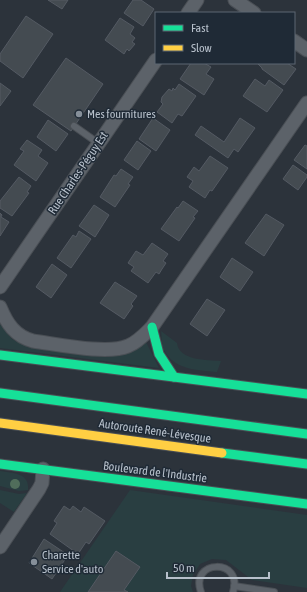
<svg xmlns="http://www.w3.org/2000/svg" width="307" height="592" font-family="'Asap Condensed',sans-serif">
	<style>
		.green { fill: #293e41 }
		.building { fill: #444b51; stroke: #545a63 }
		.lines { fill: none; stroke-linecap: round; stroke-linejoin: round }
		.lane-casing { stroke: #4a4f55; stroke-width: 8 }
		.street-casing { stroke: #4a4f55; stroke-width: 15 }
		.fast-casing { stroke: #4a4f55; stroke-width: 11 }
		.slow-casing { stroke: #4a4f55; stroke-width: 11 }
		.lane { stroke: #5c6269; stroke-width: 6 }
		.street { stroke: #5c6269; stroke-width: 13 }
		.fast { stroke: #16e098; stroke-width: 9 }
		.slow { stroke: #ffcf43; stroke-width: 9 }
		.tree { fill: #506d5b }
		.poi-dot { fill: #868f99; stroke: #1f2a36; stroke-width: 1.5 }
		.labels { text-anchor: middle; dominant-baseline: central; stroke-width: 3; stroke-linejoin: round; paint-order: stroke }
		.poi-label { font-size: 12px; fill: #b7c0cb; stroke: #1f2a36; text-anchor: start }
		.street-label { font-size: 12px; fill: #b7c0cb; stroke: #1f2a36 }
	</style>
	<rect width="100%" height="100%" fill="#2c333b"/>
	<!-- green -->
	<g class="green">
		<path d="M0 324 12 339 28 347 115 356 132 351 146 342 159 368 0 348Z"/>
		<path d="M161 331 177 343C179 361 208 360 221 361L217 372C197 370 174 370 164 350 161 345 162 336 161 331Z"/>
		<path d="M0 471C13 473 30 473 28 490L19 491 0 486Z"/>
		<path d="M0 490 19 494 27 493 14 512 0 503Z"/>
		<path d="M130 490 307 515V588L252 580 226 560 212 559 200 564 193 575 191 586 193 592H128L124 590 140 567 117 551 88 592H60Z"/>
	</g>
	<!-- building -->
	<g class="building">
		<path d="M48 0H68L62 9Z"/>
		<path d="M133 0H141L154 9 143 26 124 13Z"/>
		<path d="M26 16 53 34 23 78 0 61V54Z"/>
		<path d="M120 18 134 27 130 34 135 38 132 42 135 44 129 51 127 49 124 54 105 40Z"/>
		<path d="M66 58 103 84 71 131 33 105Z"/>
		<path d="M191 63H204L211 67 206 74 214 79 204 95 180 79Z"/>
		<path d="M257 63H287L296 69 284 85 262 69V68Z"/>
		<path d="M255 79 265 86 269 80 283 90 267 112 243 96Z"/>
		<path d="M0 83 11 91 0 106Z"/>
		<path d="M179 84 196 96 182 116 178 114 172 123 157 112 163 104 161 102 162 97 169 89 172 91 173 88 175 90Z"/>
		<path d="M153 118 170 130 156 151 139 139Z"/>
		<path d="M240 118 255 128 238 152 234 149 228 158 195 135 201 126 224 142Z"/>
		<path d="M48 120 68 134 56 151 37 137Z"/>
		<path d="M27 140 42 150 38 156 48 163 36 181 14 165 24 151 20 149Z"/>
		<path d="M137 141 151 151 138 170 124 160Z"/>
		<path d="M305 145 307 146V169L294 160Z"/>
		<path d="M210 156 228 168 212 191 210 190 205 198 189 187 193 181 187 177 194 167 199 171Z"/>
		<path d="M293 165 307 175V177L298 190 283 179Z"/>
		<path d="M121 169 133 177 128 184 130 185 115 207 100 197 114 175 116 176Z"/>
		<path d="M19 177 31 186 27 192 29 193 12 216 0 208V201Z"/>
		<path d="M183 201 198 211 193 217 195 218 179 241 161 229 177 207 178 208Z"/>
		<path d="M94 205 109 215 95 237 79 226Z"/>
		<path d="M0 213 2 215 1 217 9 222 0 236Z"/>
		<path d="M266 214 284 225 264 256 245 243Z"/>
		<path d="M79 231 91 239 71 268 57 258 73 235 76 237Z"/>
		<path d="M152 243 168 254 163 261 166 263 162 269 159 274 156 272 148 283 131 271 134 267 128 263 136 251 143 255Z"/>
		<path d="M232 258 253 272 240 291 220 277Z"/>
		<path d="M52 264 67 275 51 298 36 287Z"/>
		<path d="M115 282 137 296 131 304 133 306 124 319 100 303Z"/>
		<path d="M207 299 225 310 207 336 190 324Z"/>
		<path d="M64 506 70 510 73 506 81 512 84 507 105 521 89 544 86 542 78 554 50 534 57 523 54 521Z"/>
		<path d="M44 539 68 555 52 579 29 563Z"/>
		<path d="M116 551 140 567 124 590 128 592H88Z"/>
	</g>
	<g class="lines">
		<defs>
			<g id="lane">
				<path d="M74 126 98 143"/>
				<path d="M234 586 274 592"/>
				<path d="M201 592C189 559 244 558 233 592"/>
			</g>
			<g id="street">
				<path d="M235 0 254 13"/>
				<path d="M188 13 197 0"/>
				<path d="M294 41 307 50"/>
				<path d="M0 287 156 60"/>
				<path d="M0 307C7 324 15 336 33 341 57 344 107 355 128 346 138 342 145 334 152 327L307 103"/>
				<path d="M0 547 39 489 42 483 43 469"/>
			</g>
			<g id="fast">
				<path d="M152 327 159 354 174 377"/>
				<path d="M0 355 307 394"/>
				<path d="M0 393 307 434"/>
				<path d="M222 453 307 464"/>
				<path d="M0 464 307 504"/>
			</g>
			<path id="slow" d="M0 423 222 453"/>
		</defs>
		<!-- lane casing -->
		<use href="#lane" class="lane-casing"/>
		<!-- street casing -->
		<use href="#street" class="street-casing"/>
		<!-- fast casing -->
		<use href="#fast" class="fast-casing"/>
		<!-- slow casing -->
		<use href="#slow" class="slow-casing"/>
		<!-- lane -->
		<use href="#lane" class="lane"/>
		<!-- street -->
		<use href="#street" class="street"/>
		<!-- fast -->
		<use href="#fast" class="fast"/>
		<!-- slow -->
		<use href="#slow" class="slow"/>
	</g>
	<!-- trees -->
	<circle class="tree" cx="15" cy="484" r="5"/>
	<!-- markers -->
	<g class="poi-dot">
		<circle cx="79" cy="114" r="4"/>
		<circle cx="34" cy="562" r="4"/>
	</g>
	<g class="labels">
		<!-- poi labels -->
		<g class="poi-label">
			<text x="87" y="114">Mes fournitures</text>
			<text x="42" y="555">Charette<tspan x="42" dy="14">Service d'auto</tspan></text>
		</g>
		<!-- street labels -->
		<g class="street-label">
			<text transform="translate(78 173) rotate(-56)">Rue Charles-Péguy Est</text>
			<text transform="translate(155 431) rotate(8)">Autoroute René-Lévesque</text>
			<text transform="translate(155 472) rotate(7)">Boulevard de l'Industrie</text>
		</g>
	</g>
	<!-- legend -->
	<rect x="155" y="12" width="140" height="52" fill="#1f2a36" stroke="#5c6672"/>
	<rect x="163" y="25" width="20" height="6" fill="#16e098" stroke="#5c6672"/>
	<text x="191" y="32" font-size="12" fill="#b7c0cb">Fast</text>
	<rect x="163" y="45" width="20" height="6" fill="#ffcf43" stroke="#5c6672"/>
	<text x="191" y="52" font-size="12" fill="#b7c0cb">Slow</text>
	<!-- scale -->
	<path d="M167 572v6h102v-6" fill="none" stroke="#b7c0cb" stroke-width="2"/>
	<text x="173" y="572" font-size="12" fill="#b7c0cb" stroke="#1f2a36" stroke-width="3" paint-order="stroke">50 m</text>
</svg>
